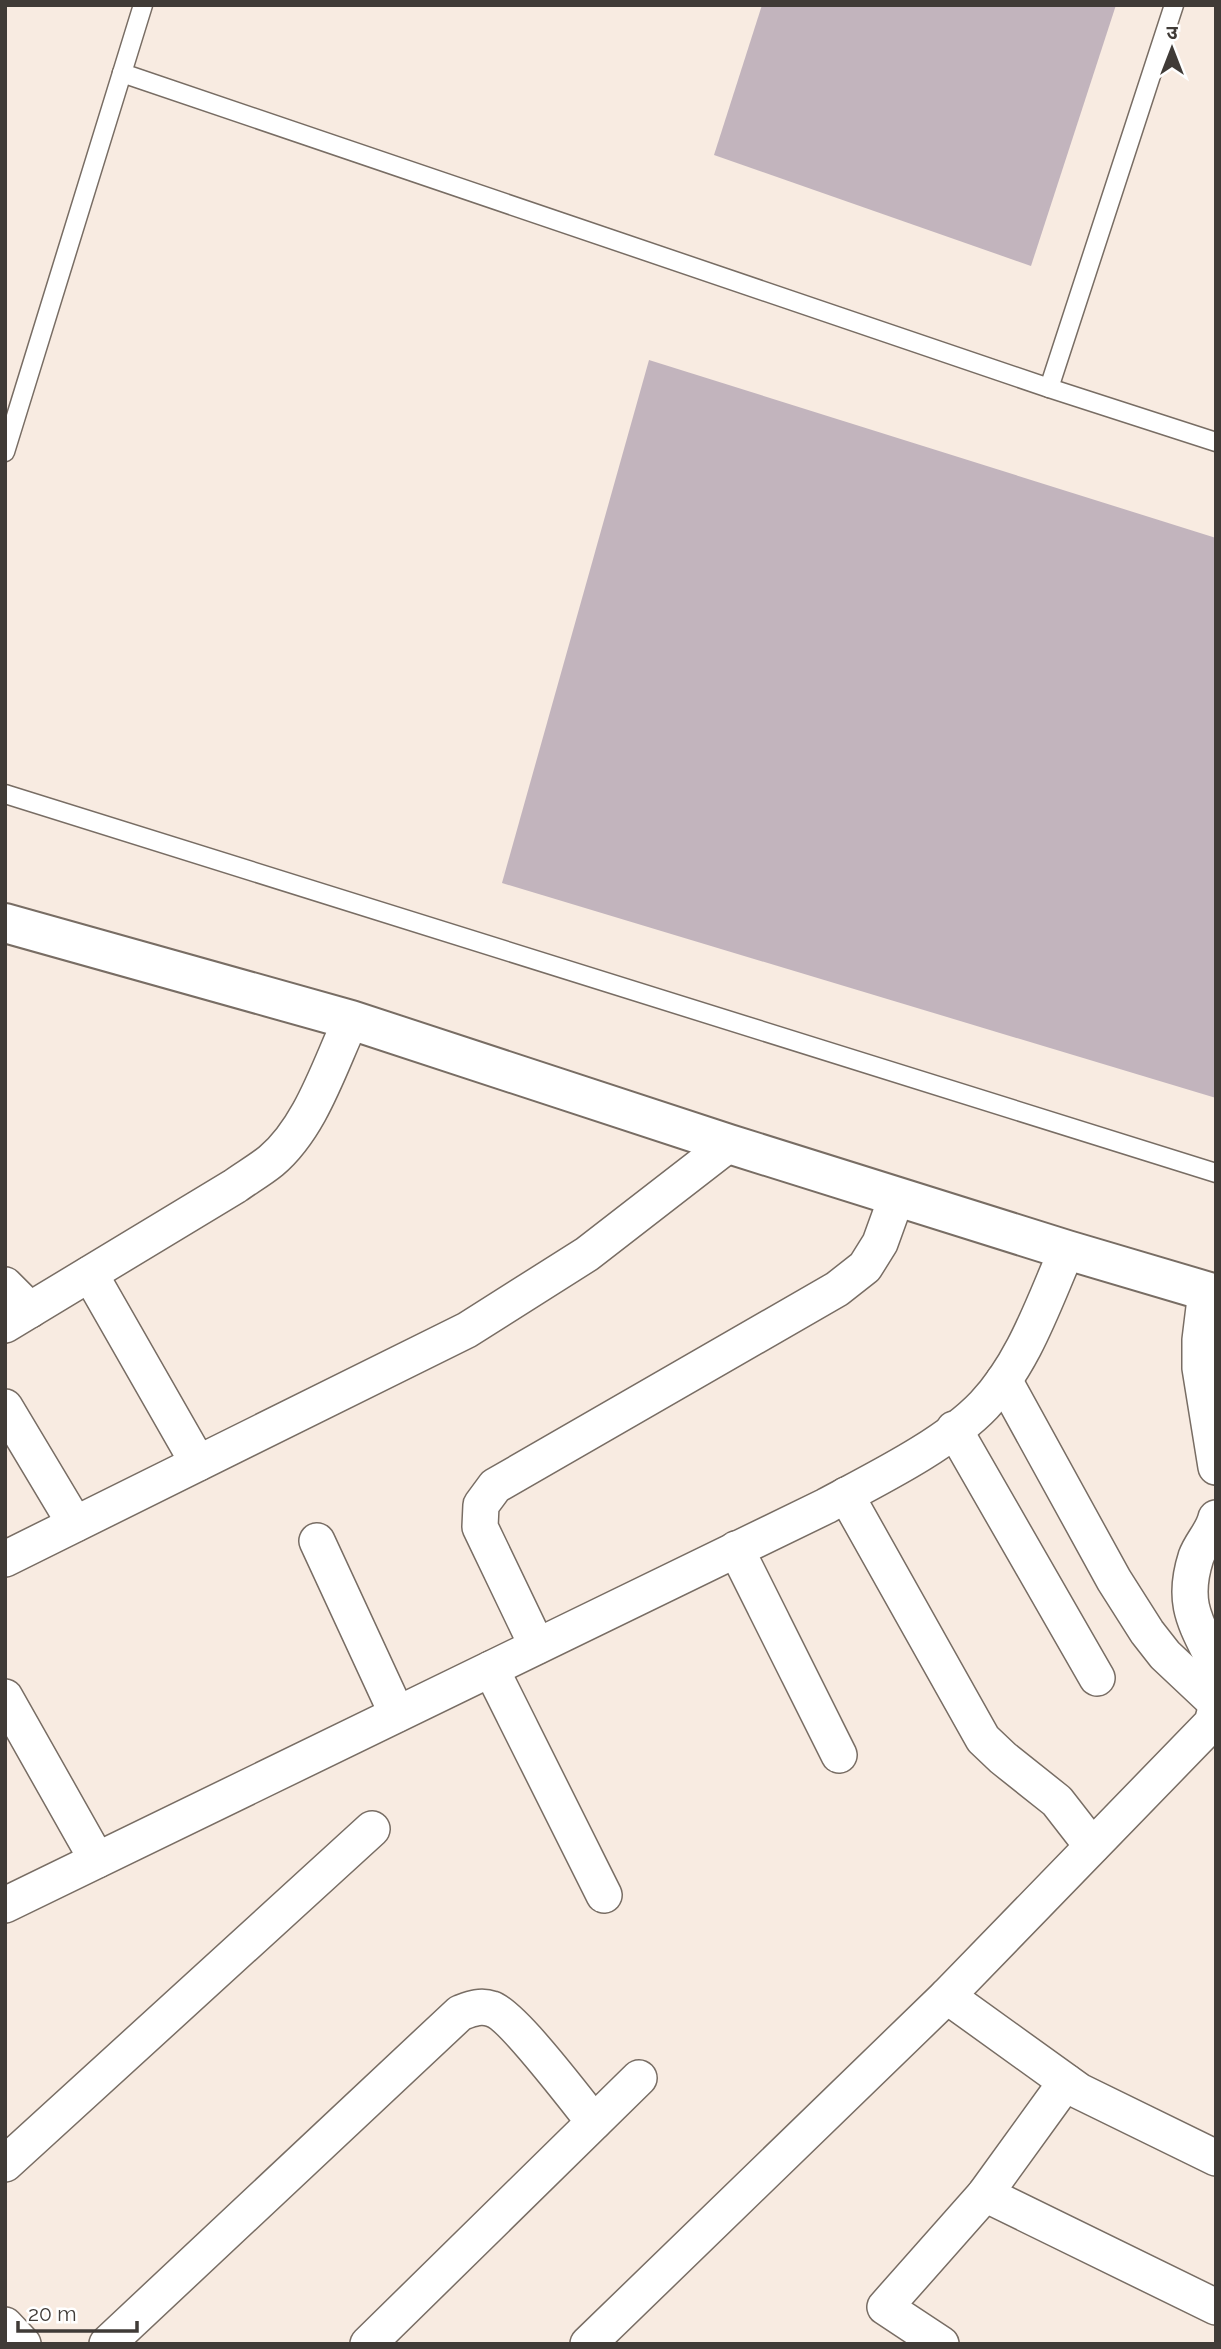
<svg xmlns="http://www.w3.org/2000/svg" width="1221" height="2349" font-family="Raleway,'Noto Sans Devanagari',sans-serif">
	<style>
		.building { fill: #c2b4bd }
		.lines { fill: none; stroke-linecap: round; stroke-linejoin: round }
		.lane-casing { stroke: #786d64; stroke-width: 21 }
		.street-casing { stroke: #786d64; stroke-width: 38 }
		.secondary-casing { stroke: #786d64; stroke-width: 42 }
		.lane { stroke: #fff; stroke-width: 18 }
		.street { stroke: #fff; stroke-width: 35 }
		.secondary { stroke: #fff; stroke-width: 38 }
	</style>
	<rect width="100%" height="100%" fill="#f8ebe1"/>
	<!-- building -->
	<g class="building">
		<path d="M762 5H1116L1031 266 714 155Z"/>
		<path d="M649 360 1216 538V1098L502 883Z"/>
	</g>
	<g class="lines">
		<defs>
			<g id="lane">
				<path d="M122 73 1049 388 1216 442"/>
				<path d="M1049 388 1174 5"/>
				<path d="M5 452 143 5"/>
				<path d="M5 794 1216 1173"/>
			</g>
			<g id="street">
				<path d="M90 1274 198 1463"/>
				<path d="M5 1285 30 1310"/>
				<path d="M1206 1291 1200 1340V1368L1216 1467"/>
				<path d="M5 1325 235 1186C246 1178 260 1170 271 1161 311 1127 329 1067 351 1020"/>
				<path d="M1004 1380 1114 1580 1147 1632 1165 1655 1216 1703"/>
				<path d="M5 1407 75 1524"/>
				<path d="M954 1429 1097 1678"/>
				<path d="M846 1495 983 1739 1003 1758 1057 1801 1092 1846"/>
				<path d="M1216 1518C1213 1532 1201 1543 1196 1557 1181 1604 1196 1623 1216 1665"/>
				<path d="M317 1541 397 1714"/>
				<path d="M736 1549 839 1755"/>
				<path d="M5 1559 467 1330 587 1254 729 1144"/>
				<path d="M537 1646 480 1527 481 1505 495 1486 837 1289 865 1267 880 1243 897 1196"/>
				<path d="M491 1669 604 1895"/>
				<path d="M5 1697 97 1860"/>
				<path d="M5 1905 826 1506C876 1479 946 1445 984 1405 1024 1363 1044 1302 1067 1250"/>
				<path d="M947 1996 1079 2091 1216 2158"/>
				<path d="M5 2164 372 1829"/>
				<path d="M985 2194 1216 2307"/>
				<path d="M5 2325 23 2344"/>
				<path d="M107 2344 460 2013C471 2009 480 2005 492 2009 512 2015 577 2101 594 2122"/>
				<path d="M368 2344 639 2078"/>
				<path d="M588 2344 947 1996 1212 1723 1216 1708"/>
				<path d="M941 2344 885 2307 985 2194 1066 2082"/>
			</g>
			<path id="secondary" d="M5 923 351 1020 729 1144 1067 1250 1216 1294"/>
		</defs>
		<!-- lane casing -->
		<use href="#lane" class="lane-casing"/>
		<!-- street casing -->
		<use href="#street" class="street-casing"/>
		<!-- secondary casing -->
		<use href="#secondary" class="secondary-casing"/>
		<!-- lane -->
		<use href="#lane" class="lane"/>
		<!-- street -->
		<use href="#street" class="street"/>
		<!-- secondary -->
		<use href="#secondary" class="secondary"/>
	</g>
	<!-- border -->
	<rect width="1221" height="2349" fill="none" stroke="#403b37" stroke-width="14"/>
	<!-- north arrow -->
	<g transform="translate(1172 49)" stroke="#ffffff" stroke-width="5" paint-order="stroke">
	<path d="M0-5L12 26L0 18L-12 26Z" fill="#403b37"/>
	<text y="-10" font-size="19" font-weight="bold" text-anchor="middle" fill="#403b37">उ</text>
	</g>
	<!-- scale -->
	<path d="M18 2321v10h119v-10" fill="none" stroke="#403b37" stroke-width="3.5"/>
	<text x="28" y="2321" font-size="21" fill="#403b37" stroke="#ffffff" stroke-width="5" paint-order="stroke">20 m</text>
</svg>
